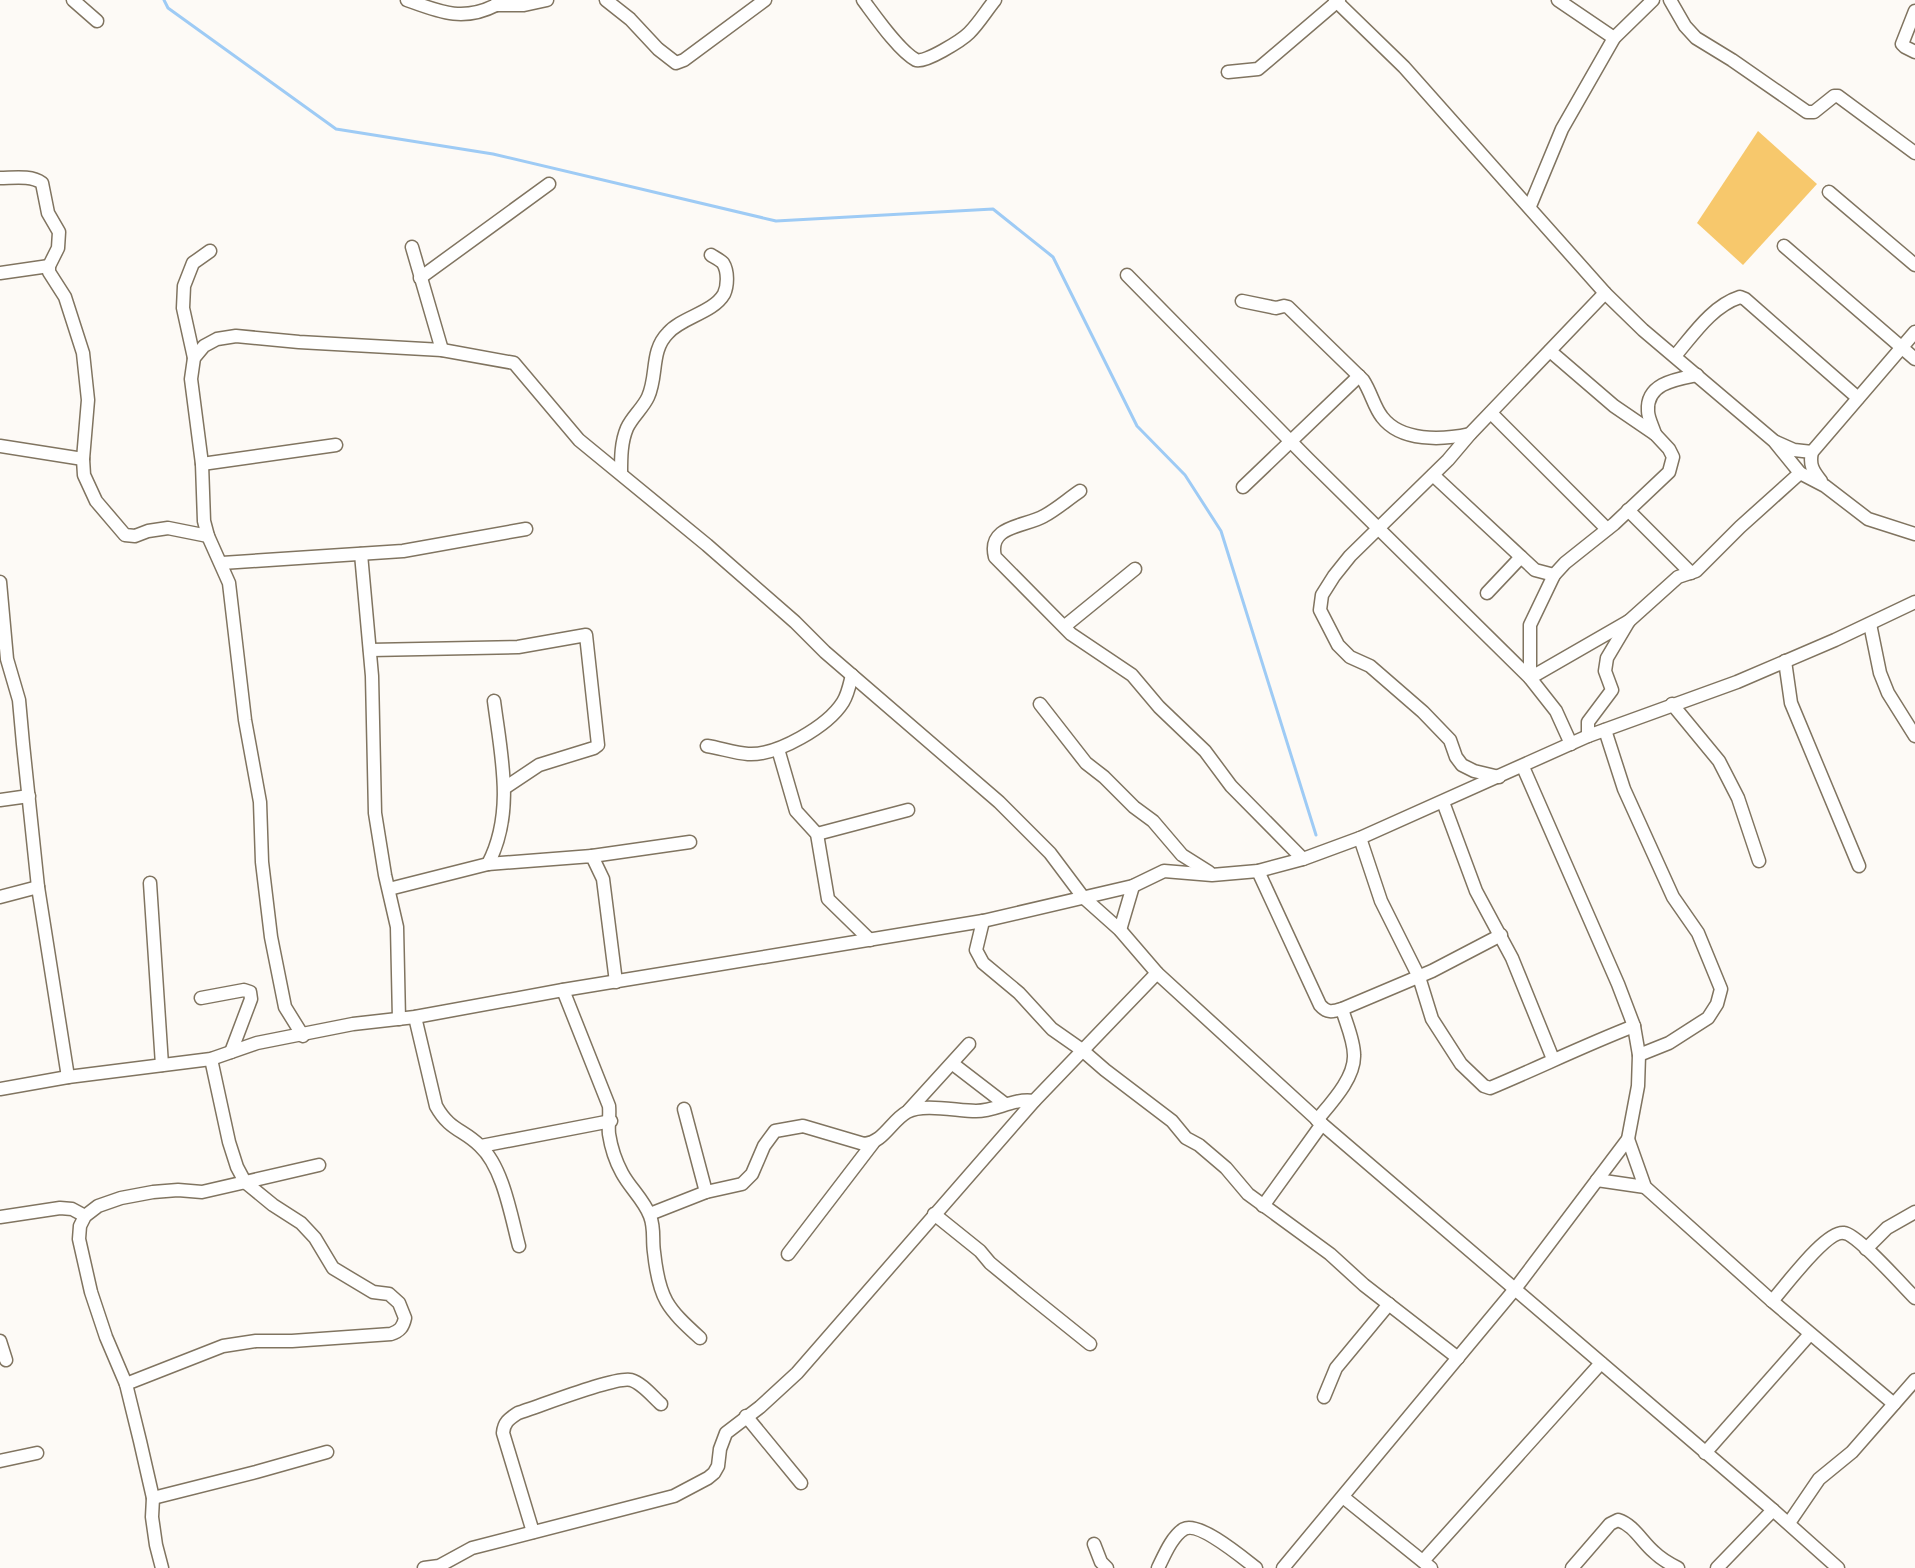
<svg xmlns="http://www.w3.org/2000/svg" width="1915" height="1568" font-family="'Roboto Condensed',sans-serif">
	<style>
		.green { fill: #f7c86c }
		.lines { fill: none; stroke-linecap: round; stroke-linejoin: round }
		.stream { stroke: #9ecbf5; stroke-width: 3 }
		.minor-casing { stroke: #807460; stroke-width: 15 }
		.minor { stroke: #fff; stroke-width: 12 }
	</style>
	<rect width="100%" height="100%" fill="#fdfaf6"/>
	<!-- green -->
	<path class="green" d="M1758 131 1817 184 1743 265 1697 223Z"/>
	<g class="lines">
		<!-- stream -->
		<path class="stream" d="M164 0 168 8 336 129 493 154 776 221 993 209 1053 257 1137 426 1185 475 1221 531 1316 835"/>
		<defs>
			<g id="minor">
				<path d="M73 0 97 21"/>
				<path d="M407 0C440 12 463 22 496 5L498 0"/>
				<path d="M606 0 630 19 658 49 676 63 684 60 765 0"/>
				<path d="M863 0C875 16 899 51 916 60 924 64 962 40 969 33 979 23 986 11 995 0"/>
				<path d="M1335 0 1404 67 1605 293 1643 330 1774 441 1800 473 1825 486 1868 519 1915 534"/>
				<path d="M1558 0 1614 38"/>
				<path d="M1670 0 1685 26 1696 38 1732 60 1807 112H1814L1834 96H1838L1915 153"/>
				<path d="M496 5H524L547 0"/>
				<path d="M1915 11 1902 44 1905 47 1915 52"/>
				<path d="M1228 72 1258 69 1339 0"/>
				<path d="M0 178C13 178 31 175 42 183L48 213 59 232 58 248 49 266V272L65 297 83 353 88 400 83 459 84 475 96 501 125 535 135 536 148 531 168 528 208 536"/>
				<path d="M1829 192 1915 265"/>
				<path d="M1530 206 1562 129 1614 38 1653 0"/>
				<path d="M1784 246 1915 359"/>
				<path d="M412 247 442 350"/>
				<path d="M0 273 49 266"/>
				<path d="M1127 275 1308 459 1530 678 1629 621"/>
				<path d="M420 278 549 184"/>
				<path d="M1242 301 1276 308 1284 306 1288 307 1363 380C1371 392 1374 407 1382 417 1401 442 1442 440 1470 434"/>
				<path d="M1550 351 1614 406 1655 434 1669 449 1673 457 1669 472 1614 524 1565 563 1554 575 1530 625V678L1556 711 1571 744"/>
				<path d="M1675 356C1693 335 1712 306 1740 297L1745 299 1858 398"/>
				<path d="M194 358 183 308 184 286 193 263 210 251"/>
				<path d="M1491 413 1607 529"/>
				<path d="M1655 434C1653 427 1648 418 1648 411 1646 383 1677 379 1697 375"/>
				<path d="M1776 442 1794 450 1812 452"/>
				<path d="M0 446 83 459"/>
				<path d="M202 464 336 445"/>
				<path d="M621 473C621 458 621 442 627 428 632 417 643 408 648 397 658 375 650 351 668 333 682 317 713 313 724 294 728 285 728 271 723 263 720 260 714 257 711 255"/>
				<path d="M1433 475 1535 570 1554 575"/>
				<path d="M1821 481C1813 471 1809 465 1812 452L1915 332"/>
				<path d="M1243 487 1359 376"/>
				<path d="M1080 491C1068 499 1057 509 1044 516 1025 527 987 525 995 557L1071 634 1132 675 1159 707 1205 751 1231 786 1303 859"/>
				<path d="M1628 510 1691 573"/>
				<path d="M361 554 372 676 375 813 385 875 397 927 399 1019"/>
				<path d="M222 563 403 551 526 529"/>
				<path d="M0 582 7 659 19 700 23 744 38 887 68 1077"/>
				<path d="M1487 593 1521 557"/>
				<path d="M1870 624 1880 673 1888 693 1915 736"/>
				<path d="M1065 626 1135 569"/>
				<path d="M370 650 518 647 586 635 598 745 594 748 539 765 506 787"/>
				<path d="M1785 661 1791 703 1859 866"/>
				<path d="M1040 704 1086 763 1104 777 1134 807 1153 821 1182 855 1209 872"/>
				<path d="M1672 704 1719 761 1738 798 1759 861"/>
				<path d="M1605 730 1624 789 1673 897 1698 933 1721 989 1717 1004 1708 1018 1669 1043 1639 1055"/>
				<path d="M1588 736V722L1612 690 1605 671 1607 658 1629 621 1678 577 1696 571 1740 527 1800 473"/>
				<path d="M707 746C720 748 735 753 748 754 777 756 828 726 843 702 848 694 850 683 852 675"/>
				<path d="M778 749 796 811 817 834 828 899 870 940"/>
				<path d="M1499 777 1474 771 1462 765 1456 757 1450 740 1423 712 1370 666 1350 657 1338 645 1320 610 1322 595 1334 576 1350 556 1448 460 1470 434 1605 293"/>
				<path d="M0 800 29 796"/>
				<path d="M1443 802 1476 891 1512 958 1553 1059"/>
				<path d="M817 834 908 810"/>
				<path d="M1360 838 1381 901 1419 977 1432 1019 1461 1064 1484 1086 1490 1088C1538 1068 1585 1045 1634 1026"/>
				<path d="M592 856 690 842"/>
				<path d="M488 864C515 813 501 755 494 701"/>
				<path d="M1258 871 1320 1005C1327 1013 1332 1012 1342 1009L1432 971 1501 935"/>
				<path d="M150 883 162 1065"/>
				<path d="M389 889 488 864 592 856 603 879 616 982"/>
				<path d="M0 897 38 887"/>
				<path d="M983 921 976 950 983 963 1019 993 1052 1029 1082 1050 1105 1070 1172 1121 1186 1138 1199 1145 1226 1168 1248 1194 1330 1254 1364 1285 1458 1358"/>
				<path d="M1120 930 1133 886"/>
				<path d="M563 990 609 1106C610 1115 608 1125 609 1134 611 1147 616 1162 622 1173 630 1188 644 1200 650 1216 655 1229 652 1239 654 1252 659 1299 667 1308 700 1338"/>
				<path d="M201 998 244 990 250 992 251 999 231 1052"/>
				<path d="M415 1017 436 1106C450 1131 463 1129 480 1146 503 1167 511 1216 519 1246"/>
				<path d="M303 1036 285 1007 271 937 262 862 260 802 245 720 229 583 208 536 204 521 202 464 191 379 194 358 204 346 217 339 236 336 299 342 442 350 514 363 579 440 707 545 795 622 825 652 999 802 1050 853 1083 897 1120 930 1157 973 1322 1124 1773 1510 1838 1568"/>
				<path d="M953 1064 1005 1104"/>
				<path d="M0 1089 68 1077 211 1059 257 1043 353 1024 415 1017 563 990 983 921 1133 886 1164 871 1212 875 1258 871 1303 859 1360 838 1588 736 1737 682 1835 640 1915 602"/>
				<path d="M684 1109 706 1192"/>
				<path d="M909 1110 969 1044"/>
				<path d="M1317 1120C1331 1103 1355 1078 1354 1055 1354 1040 1346 1023 1342 1009"/>
				<path d="M1628 1139 1645 1187 1772 1301 1894 1404"/>
				<path d="M481 1146 611 1121"/>
				<path d="M1597 1180 1645 1187"/>
				<path d="M1263 1206 1322 1124"/>
				<path d="M650 1214 706 1192 742 1184 752 1174 764 1146 775 1131 803 1126 864 1144C883 1143 891 1121 907 1112 923 1103 957 1111 976 1111 997 1111 1012 1098 1034 1101"/>
				<path d="M934 1214 980 1251 990 1263 1024 1291 1090 1344"/>
				<path d="M0 1217 60 1208 72 1209 85 1216"/>
				<path d="M1866 1249 1887 1228 1915 1212"/>
				<path d="M788 1254 873 1143"/>
				<path d="M1772 1301C1785 1287 1826 1230 1844 1233 1857 1234 1903 1286 1915 1298"/>
				<path d="M0 1341 6 1360"/>
				<path d="M126 1384 223 1346 256 1341H292L391 1334C400 1331 403 1327 405 1318L399 1303 389 1294 373 1292 333 1268 315 1238 301 1223 273 1205 245 1182 237 1167 229 1142 211 1059"/>
				<path d="M1324 1397 1336 1368 1389 1304"/>
				<path d="M746 1416 801 1483"/>
				<path d="M1705 1453 1810 1334"/>
				<path d="M0 1461 37 1453"/>
				<path d="M1343 1497 1431 1568"/>
				<path d="M153 1498 256 1472 327 1452"/>
				<path d="M1789 1523 1819 1479 1852 1452 1915 1380"/>
				<path d="M533 1532 503 1433C504 1422 509 1419 518 1413 538 1407 615 1376 631 1380 642 1383 653 1397 661 1404"/>
				<path d="M1094 1544 1101 1562 1107 1568"/>
				<path d="M1423 1561 1601 1363"/>
				<path d="M162 1568 156 1545 152 1517 153 1498 140 1441 126 1384 106 1337 91 1292 79 1239 80 1226 85 1216 98 1206 121 1198 153 1192 178 1190 202 1192 319 1165"/>
				<path d="M424 1568 439 1566 472 1548 674 1496 708 1478 714 1473 718 1466 720 1449 726 1433 760 1407 797 1373 1034 1101 1157 973"/>
				<path d="M1158 1568C1164 1556 1172 1536 1184 1529 1199 1521 1243 1558 1256 1568"/>
				<path d="M1283 1568 1515 1289 1628 1139 1638 1086 1639 1055 1634 1026 1618 984 1523 767"/>
				<path d="M1572 1568 1610 1524 1618 1520C1634 1525 1642 1542 1654 1552 1661 1559 1670 1564 1678 1568"/>
				<path d="M1717 1568 1773 1510"/>
			</g>
		</defs>
		<!-- minor casing -->
		<use href="#minor" class="minor-casing"/>
		<!-- minor -->
		<use href="#minor" class="minor"/>
	</g>
</svg>
